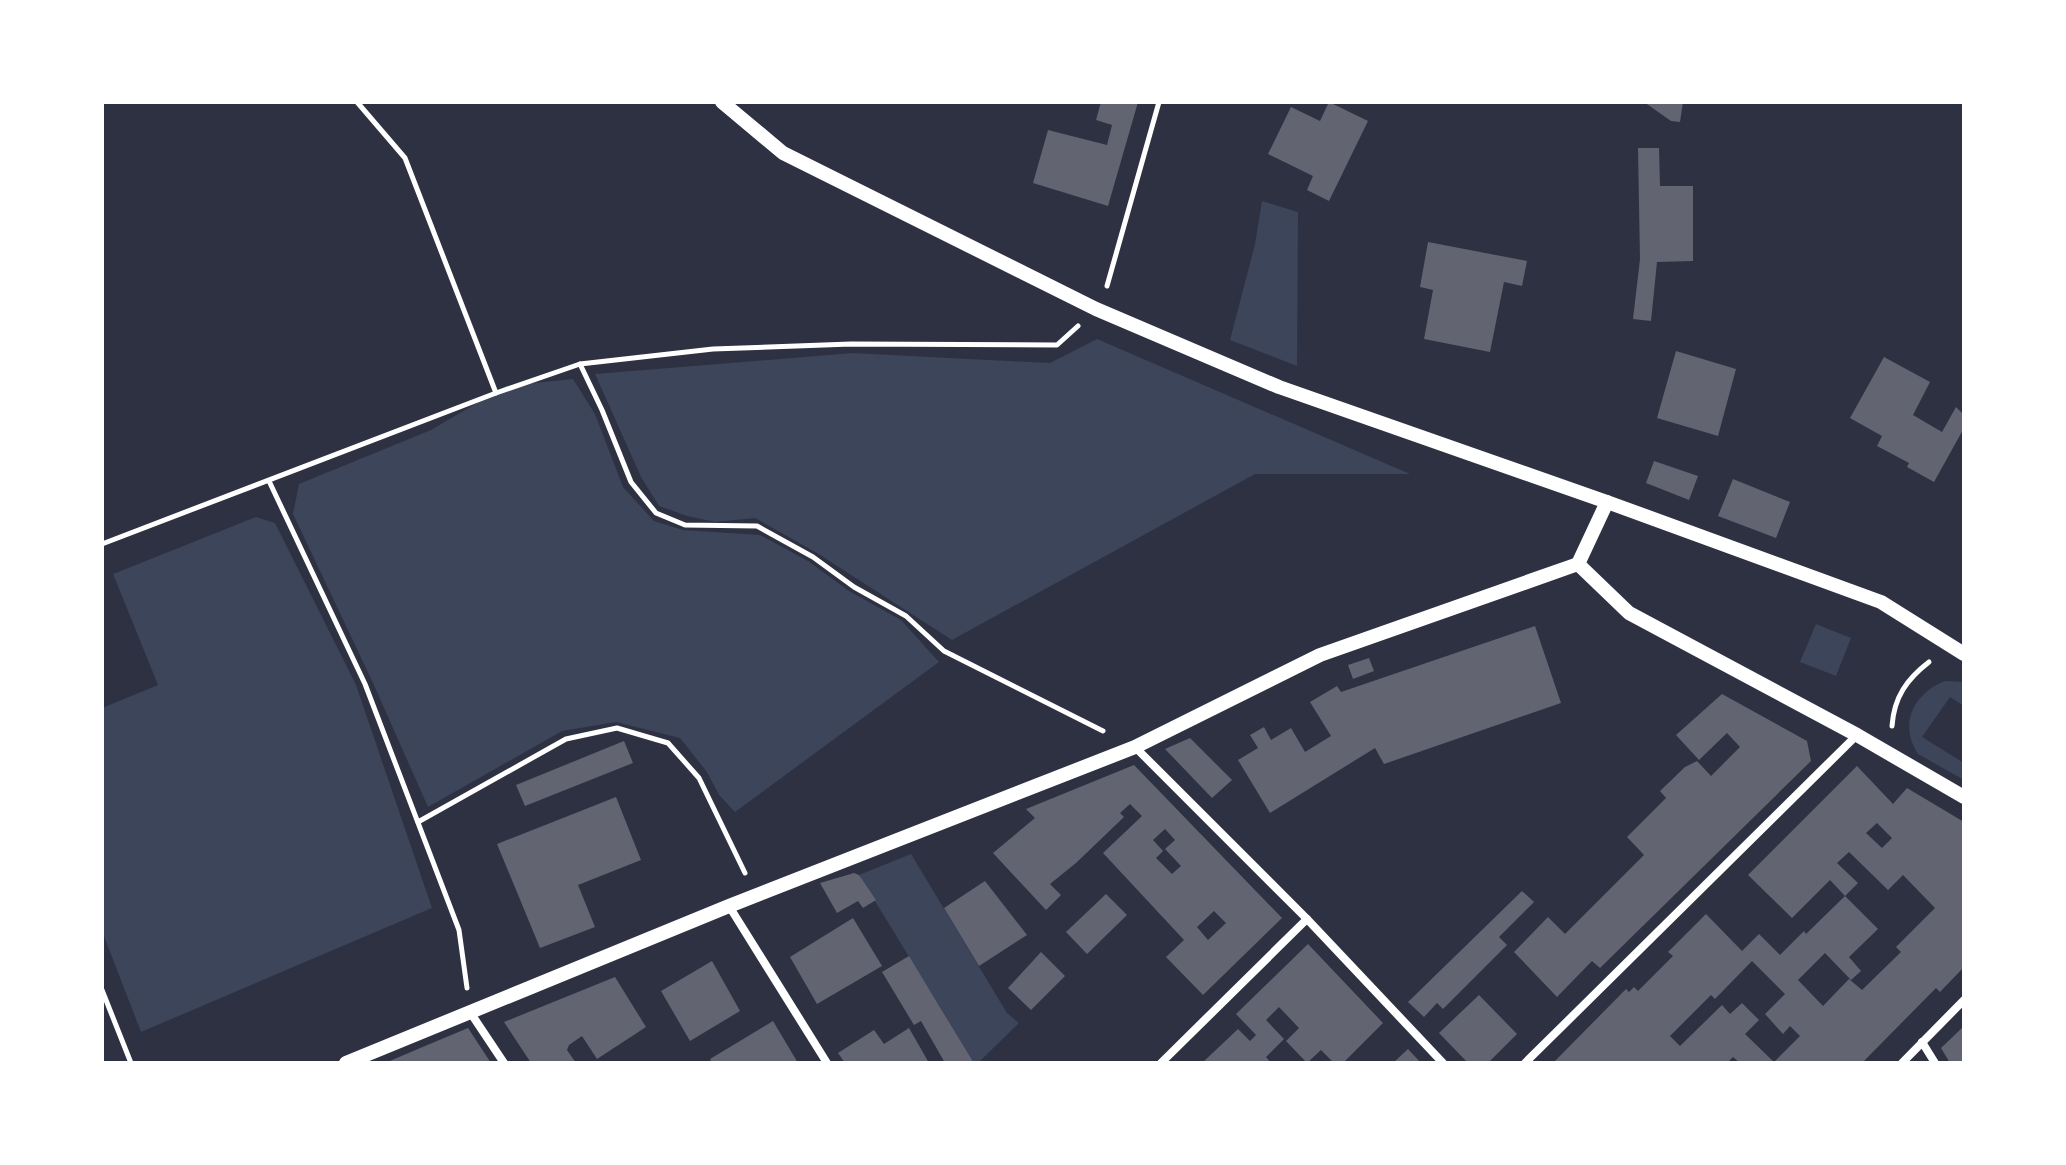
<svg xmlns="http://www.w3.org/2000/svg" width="2066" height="1165" font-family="Signika,sans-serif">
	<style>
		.green { fill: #3c4559 }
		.building { fill: #626471; fill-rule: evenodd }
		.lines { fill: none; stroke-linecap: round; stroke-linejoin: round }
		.path { stroke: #fff; stroke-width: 5 }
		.minor { stroke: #fff; stroke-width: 8 }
		.tertiary { stroke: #fff; stroke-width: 14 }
	</style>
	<rect width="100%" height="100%" fill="#2d3142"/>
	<!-- green -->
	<g class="green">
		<path d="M1262 201 1298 212 1297 366 1230 340 1255 244Z"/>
		<path d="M1097 339 1410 474H1255L952 640 817 553 755 518 715 522 687 516 659 506 641 477 595 374 853 353 1050 363Z"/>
		<path d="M573 379 595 414 623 487 654 521 683 530 760 535 808 561 849 591 901 620 939 662 735 812 719 795 707 772 680 738 616 722 562 731 428 807 373 683 293 514 299 484 431 430 506 386Z"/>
		<path d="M256 517 275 523 356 685 432 908 141 1032 102 931V708L158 685 113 574Z"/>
		<path d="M1816 624 1851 638 1836 676 1800 662Z"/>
		<path d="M1945 681 1964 682V706L1950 697 1922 737 1964 763V780L1918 754C1898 724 1914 693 1945 681Z"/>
		<path d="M911 854 1007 1013 1019 1023 978 1063H974L859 875Z"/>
	</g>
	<!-- building -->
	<g class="building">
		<path d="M1101 102H1138L1108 206 1033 183 1048 130 1107 145 1112 125 1096 120Z"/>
		<path d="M1329 102 1368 121 1329 201 1307 190 1313 176 1268 154 1291 107 1320 121Z"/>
		<path d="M1644 102H1683L1680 122 1671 121Z"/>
		<path d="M1638 148H1659L1660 186H1693V261L1657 262 1651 321 1633 319 1640 259Z"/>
		<path d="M1428 242 1527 261 1522 286 1504 282 1490 352 1424 339 1433 290 1420 287Z"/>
		<path d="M1676 351 1736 369 1718 436 1657 418Z"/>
		<path d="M1884 357 1930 382 1913 415 1942 432 1956 407 1964 415V428L1934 482 1907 467 1909 463 1877 446 1882 436 1850 418Z"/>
		<path d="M1654 461 1698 476 1689 500 1646 483Z"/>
		<path d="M1733 479 1790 502 1776 538 1718 516Z"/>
		<path d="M1535 626 1561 703 1384 764 1375 748 1270 813 1238 760 1258 748 1250 735 1264 727 1271 740 1291 728 1305 752 1331 736 1310 702 1337 686 1341 692Z"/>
		<path d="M1369 658 1374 671 1353 679 1348 665Z"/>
		<path d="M1722 694 1807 741 1811 761 1600 968 1592 961 1557 997 1514 952 1548 917 1565 934 1644 855 1627 837 1666 798 1660 791 1685 767 1697 761 1711 776 1740 747 1727 733 1699 760 1676 735Z"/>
		<path d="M1190 738 1232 780 1212 798 1165 749Z"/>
		<path d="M624 741 633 763 525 806 516 785Z"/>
		<path d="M1134 765 1282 918 1203 995 1166 957 1184 940 1103 853 1142 816 1130 804 1120 813 1124 817 1076 863 1050 884 1061 895 1046 910 993 853 1035 818 1026 809ZM1165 829 1175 840 1165 849 1181 866 1172 874 1156 858 1163 851 1153 840ZM1214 911 1226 923 1208 940 1197 927Z"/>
		<path d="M1857 766 1893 804 1907 788 1964 822V967L1940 992 1936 988 1862 1063H1740L1733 1057 1727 1063H1553L1626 989 1629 992 1634 987 1638 991 1673 956 1668 952 1706 914 1742 951 1759 934 1780 955 1804 931 1806 934 1845 896 1878 929 1849 957 1861 971 1851 980 1825 953 1798 980 1823 1006 1849 979 1862 990 1901 952 1896 947 1935 908 1903 875 1888 890 1849 852 1837 863 1858 883 1845 896 1830 880 1792 918 1748 875ZM1877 823 1892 838 1882 848 1866 833ZM1752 961 1785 994 1765 1014 1783 1034 1790 1026 1800 1036 1774 1062 1745 1034 1759 1020 1742 1003 1730 1014 1722 1005 1680 1046 1670 1036 1711 995 1715 999Z"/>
		<path d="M616 797 641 860 578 885 595 927 540 948 497 844Z"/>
		<path d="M854 873 859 875 876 900 863 908 858 901 837 913 820 883Z"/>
		<path d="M985 881 1027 935 979 966 944 908Z"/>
		<path d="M1522 891 1534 902 1499 937 1507 945 1443 1009 1437 1003 1424 1017 1408 1002Z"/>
		<path d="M1106 894 1127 915 1087 954 1066 932Z"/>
		<path d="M853 918 882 966 817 1004 790 957Z"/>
		<path d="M1308 944 1383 1023 1343 1063H1334L1321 1050 1307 1063 1286 1041 1299 1028 1279 1007 1266 1020 1284 1039 1266 1057 1271 1063H1202L1238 1029 1250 1041 1256 1035 1236 1014Z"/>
		<path d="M1041 952 1065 976 1031 1010 1008 988Z"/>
		<path d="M909 956 941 1009 974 1063H945L921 1021 914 1025 882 972Z"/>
		<path d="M712 961 740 1011 690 1041 661 991Z"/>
		<path d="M615 977 646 1027 597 1059 582 1036 569 1045 567 1050 576 1063H531L504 1022Z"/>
		<path d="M1479 995 1517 1034 1488 1063H1468L1439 1033Z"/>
		<path d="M773 1021 798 1063H712L710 1059Z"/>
		<path d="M1964 1026V1063H1950L1941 1048Z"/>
		<path d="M468 1028 491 1063H385L425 1046Z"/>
		<path d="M909 1028 929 1063H845L838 1053 874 1030 884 1044Z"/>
		<path d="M1408 1049 1421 1063H1393Z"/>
	</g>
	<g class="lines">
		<!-- path -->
		<g class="path">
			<path d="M357 102 405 158 496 393"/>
			<path d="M1107 286 1159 102"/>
			<path d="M580 364 602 410 631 482 656 513 685 525 757 526 813 557 854 587 906 616 944 651 1103 731"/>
			<path d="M269 481 365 684 459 930 467 988"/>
			<path d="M102 544 496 393 580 364 713 349 851 344 1057 345 1078 326"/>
			<path d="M1892 726C1894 697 1907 679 1929 662"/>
			<path d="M418 822 566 739 617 728 668 743 699 778 745 873"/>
			<path d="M102 990 131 1063"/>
		</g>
		<!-- minor -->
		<g class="minor">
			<path d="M1135 747 1307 919 1443 1063"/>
			<path d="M729 906 827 1063"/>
			<path d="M470 1012 504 1063"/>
			<path d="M1922 1042 1935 1063"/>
			<path d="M1161 1063 1307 919"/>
			<path d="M1525 1063 1857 735"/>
			<path d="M1902 1063 1964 1000"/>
		</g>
		<!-- tertiary -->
		<g class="tertiary">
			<path d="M722 102 783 153 1096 309 1279 387 1607 502 1881 602 1964 654"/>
			<path d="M1578 564 1629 613 1857 735 1964 797"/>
			<path d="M1578 564 1607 502"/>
			<path d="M346 1063 729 906 1135 747 1320 655 1578 564"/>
		</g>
	</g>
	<!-- border -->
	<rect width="2066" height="1165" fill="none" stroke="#ffffff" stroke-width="208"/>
</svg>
